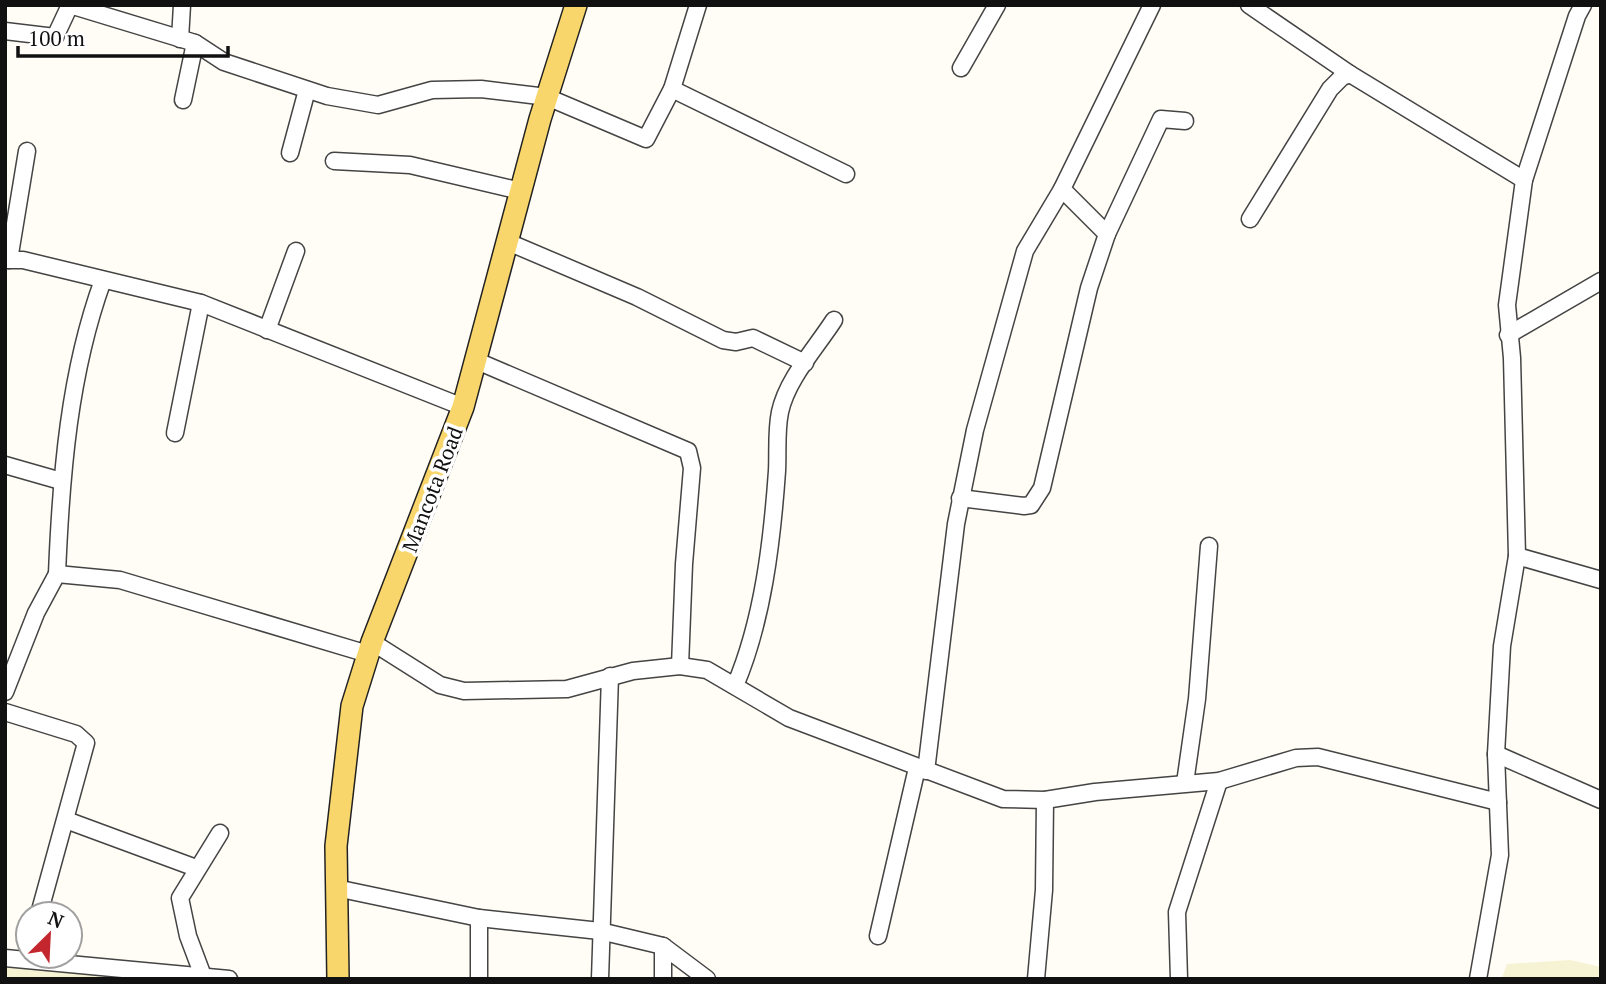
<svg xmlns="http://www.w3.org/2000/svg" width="1606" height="984" font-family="'PT Serif',serif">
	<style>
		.farmland { fill: #f6f3d4 }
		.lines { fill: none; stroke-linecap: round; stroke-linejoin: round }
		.minor-casing { stroke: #444; stroke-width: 19 }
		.major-casing { stroke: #222; stroke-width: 24 }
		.minor { stroke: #fff; stroke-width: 16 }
		.major { stroke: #f9d66b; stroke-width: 21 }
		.labels { text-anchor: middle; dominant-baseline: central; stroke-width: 7; stroke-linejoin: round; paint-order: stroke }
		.street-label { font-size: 21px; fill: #111; stroke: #fff }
	</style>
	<rect width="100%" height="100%" fill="#fffdf5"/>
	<!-- farmland -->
	<g class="farmland">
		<path d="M1570 960 1601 967V979L1502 978 1507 964Z"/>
		<path d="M5 963 138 979H5Z"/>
	</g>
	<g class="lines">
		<defs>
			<g id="minor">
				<path d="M1249 5 1350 74"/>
				<path d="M5 31 55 37 70 5 195 43 224 62 327 96 378 105 432 90 481 89 547 97 646 139 672 89 698 5"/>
				<path d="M180 39 182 5"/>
				<path d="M961 68 997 5"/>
				<path d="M672 89 846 174"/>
				<path d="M183 100 195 43"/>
				<path d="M290 153 307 90"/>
				<path d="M334 161 410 165 521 191"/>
				<path d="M1250 219 1330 89 1342 77 1350 74 1524 180"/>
				<path d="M1107 234 1161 119 1185 121"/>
				<path d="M508 242 637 297 723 340 736 342 753 338 805 363"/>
				<path d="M5 260H23L201 303 463 407"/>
				<path d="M9 260 27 151"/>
				<path d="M267 330 296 251"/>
				<path d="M1508 335 1601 281"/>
				<path d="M477 361 688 451 692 468 684 564 680 666"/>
				<path d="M175 433 201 303"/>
				<path d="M5 465 61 481"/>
				<path d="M960 498 1024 506 1031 505 1042 488 1089 288 1107 234 1062 189 1152 5"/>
				<path d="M1517 556 1601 580"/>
				<path d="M57 574C61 475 69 373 103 280"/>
				<path d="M372 642 440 685 464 691 567 689 633 671 680 666 707 670 789 718 1003 799 1045 800 1095 792 1219 781 1296 758 1318 757 1498 802"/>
				<path d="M735 686C763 620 772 542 777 471 778 452 776 431 780 412 787 379 816 348 834 320"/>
				<path d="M5 692 36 613 57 574 120 580 368 654"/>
				<path d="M5 712 76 734 86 743 39 914"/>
				<path d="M1496 754 1601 800"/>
				<path d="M926 771 956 524 975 430 1025 251 1062 189"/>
				<path d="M1185 783 1197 699 1209 546"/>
				<path d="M66 820 196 868"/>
				<path d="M336 888 479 918 600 931 663 946 707 979"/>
				<path d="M479 918V979"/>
				<path d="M878 936 917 768"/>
				<path d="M663 946V979"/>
				<path d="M5 958 229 979"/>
				<path d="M203 976 188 936 180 898 220 833"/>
				<path d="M600 979 610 676"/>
				<path d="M1036 979 1044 890 1045 800"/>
				<path d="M1179 979 1177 912 1219 781"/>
				<path d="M1478 979 1500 855 1496 754 1502 646 1517 556 1512 358 1507 305 1524 180 1577 16 1583 5"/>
			</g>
			<path id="major" d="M338 979 336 846 352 706 372 642 463 407 540 119 576 5"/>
		</defs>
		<!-- minor casing -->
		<use href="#minor" class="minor-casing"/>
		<!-- major casing -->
		<use href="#major" class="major-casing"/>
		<!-- minor -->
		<use href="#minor" class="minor"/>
		<!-- major -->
		<use href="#major" class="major"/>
	</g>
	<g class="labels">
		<!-- street labels -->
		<g class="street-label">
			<text transform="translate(432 489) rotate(-69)">Mancota Road</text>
		</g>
	</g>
	<!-- border -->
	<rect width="1606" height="984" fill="none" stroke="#111111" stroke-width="14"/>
	<!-- north arrow -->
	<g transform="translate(49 935) rotate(24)"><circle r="33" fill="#ffffff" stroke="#a0a0a0" stroke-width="2"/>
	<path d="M0-5L12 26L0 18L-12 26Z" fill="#c4262e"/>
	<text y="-10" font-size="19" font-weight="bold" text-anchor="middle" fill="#111111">N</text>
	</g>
	<!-- scale -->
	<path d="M18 46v10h210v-10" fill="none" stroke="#111111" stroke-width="3.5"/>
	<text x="28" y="46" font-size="21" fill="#111111" stroke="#ffffff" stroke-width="5" paint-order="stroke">100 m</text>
</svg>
